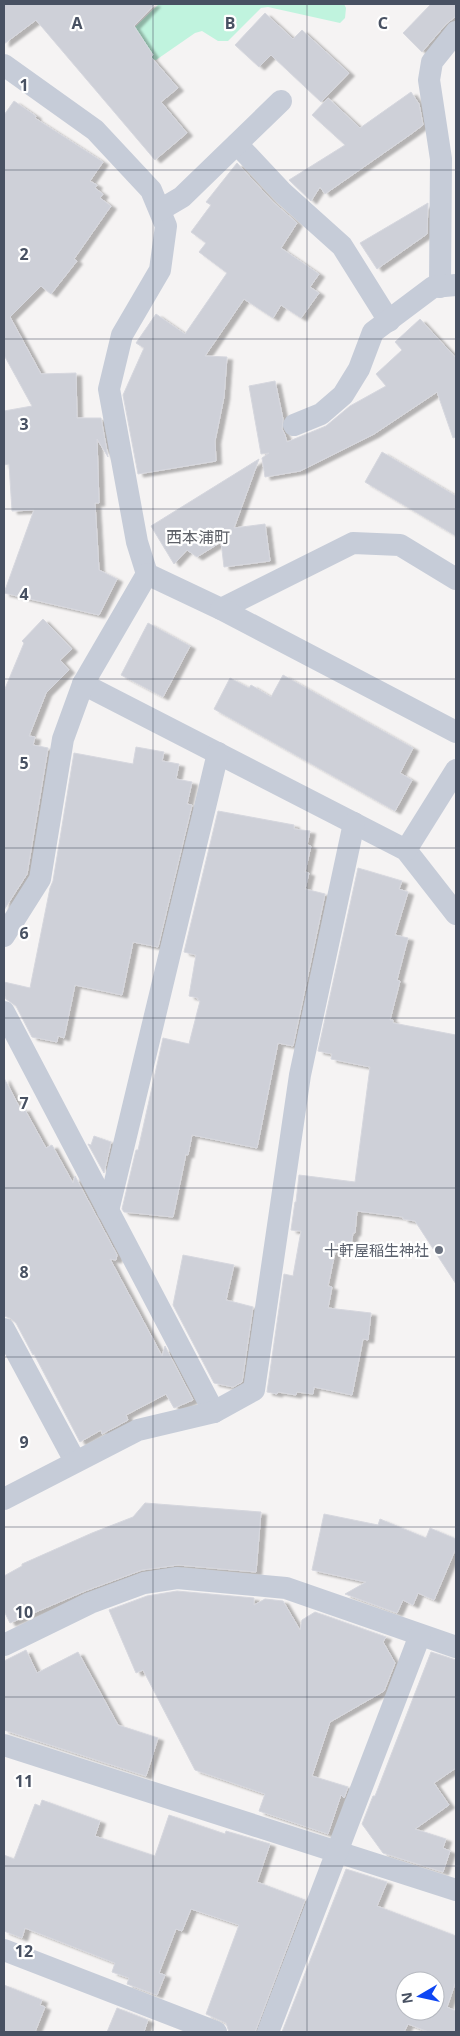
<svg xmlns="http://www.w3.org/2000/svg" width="460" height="2036" font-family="'Noto Sans','Noto Sans JP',sans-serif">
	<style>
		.green { fill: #c0f3de }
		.building { fill: #ced0d8; stroke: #d6d7de; fill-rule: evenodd; filter: url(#shadow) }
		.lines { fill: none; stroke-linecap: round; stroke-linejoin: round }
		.minor { stroke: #c6ccd8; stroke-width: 22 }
		.grid { fill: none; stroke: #485162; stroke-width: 1; stroke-opacity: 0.55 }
		.worship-dot { fill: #6b7280; stroke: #fff; stroke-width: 2 }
		.labels { text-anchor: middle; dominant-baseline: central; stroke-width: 4.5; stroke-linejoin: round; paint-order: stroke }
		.worship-label { font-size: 15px; fill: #5b616d; stroke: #fff; text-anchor: end }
		.neighbourhood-label { font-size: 16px; fill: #5e6168; stroke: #fff }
		.grid-label { font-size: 16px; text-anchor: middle; font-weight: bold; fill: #485162; stroke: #fff; stroke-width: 4.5; stroke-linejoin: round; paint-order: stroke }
	</style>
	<defs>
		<filter id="shadow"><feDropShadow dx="5.5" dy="3" stdDeviation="1" flood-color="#0004"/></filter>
	</defs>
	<rect width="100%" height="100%" fill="#f5f3f3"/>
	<!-- green -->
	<path class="green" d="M159 4H344L346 8 345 18 340 23 268 7 261 8 228 41H218L202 31 195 33 156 60 146 58 133 29Z"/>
	<!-- building -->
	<g class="building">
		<path d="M4 4H155L134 26 153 55 151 57 178 88 161 102 187 133 155 160 36 20 4 44Z"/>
		<path d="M431 4H456V16L446 24 422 52 403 33Z"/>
		<path d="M265 13 293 39 302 30 349 73 321 102 271 55 259 67 235 45Z"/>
		<path d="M411 92 419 104 423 125 411 134 325 194 320 187 311 201 289 180 345 145 312 115 328 98 360 128Z"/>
		<path d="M14 101 36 116 35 118 103 162 90 181 97 185 95 188 103 194 100 198 111 206 74 259 77 261 51 294 41 286 10 317 41 374 76 373 77 418H101L108 457 97 439 99 503H95L99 570 117 579 99 615 4 593 34 510 12 511 9 464 4 465V411L32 406 4 355V115Z"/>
		<path d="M237 163 273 202 297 223 281 248 319 274 310 287 319 293 301 318 281 305 273 318 244 299 205 356 227 357 224 397 215 441 216 461 138 474 123 395 144 348 136 343 156 314 185 334 227 273 199 252 206 243 191 232 211 205 206 202Z"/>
		<path d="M428 203 427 234 377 269 360 243Z"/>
		<path d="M420 319 456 358V437L453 438 437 392 374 434 300 471 265 477 262 458 269 453 261 454 249 386 275 381 283 419 282 429 285 435 287 442 326 426 350 406 386 386 376 374 402 350 395 342Z"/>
		<path d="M382 452 456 496V536L365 482Z"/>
		<path d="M259 459 234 528 265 524 270 561 224 567 221 542 197 557 187 550 174 564 151 526Z"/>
		<path d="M43 619 72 649 60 660 69 670 46 693 29 736 35 737 33 745 48 748 27 874 4 910V691L24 643 22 641Z"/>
		<path d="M148 623 190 646 163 697 121 675Z"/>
		<path d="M283 675 413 748 400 773 412 780 395 811 214 709 230 678 249 688 251 685 271 697Z"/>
		<path d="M136 747 164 752 162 761 179 764 176 779 192 782 187 804 192 805 158 947 133 942 122 995 75 985 64 1038 58 1036 57 1042 32 1037 16 1006 6 999 4 994V982L30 988 50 888 53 881 74 753 133 764Z"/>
		<path d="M218 811 294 825V829L310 831 307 845 311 846 305 872 309 873 305 889 325 894 293 1046 278 1043 257 1148 192 1135 188 1155 186 1154 173 1217 124 1212 122 1209 136 1150H138L163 1038 189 1044 200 1001 198 1000V998L189 996 196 955 184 952Z"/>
		<path d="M358 868 402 881 399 889 408 892 395 935 408 938 397 980 400 981 390 1020H393V1023L456 1035V1284L415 1221 403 1219V1217L357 1211 355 1233H353L351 1245 337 1243 328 1286 332 1287 328 1308 371 1313 368 1340 363 1339 352 1395 314 1387 313 1394 297 1392 296 1395 278 1392 277 1394 267 1392 284 1274 293 1276 301 1231 291 1230 295 1202H296L299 1175 355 1182 370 1067 331 1059 332 1054 318 1051Z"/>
		<path d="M4 1078 21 1110 24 1108 46 1148 52 1145 73 1183 75 1176 117 1255 116 1260 110 1259 162 1356 165 1346 193 1400 174 1408 166 1394 126 1415 128 1420 102 1434 101 1430 80 1442 34 1354 33 1355 16 1323 10 1318 4 1316Z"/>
		<path d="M94 1136 111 1142 104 1173 88 1144 91 1145Z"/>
		<path d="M183 1255 234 1265 226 1300 253 1307 242 1382 233 1387 214 1383 173 1305Z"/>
		<path d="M145 1503 261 1512 256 1572 178 1565 142 1570 85 1591 10 1623 4 1611V1576L22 1566V1564L92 1533 133 1517Z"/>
		<path d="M324 1514 378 1525 380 1519 426 1538 430 1528 456 1539V1548L434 1600 418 1593 413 1605 403 1600 397 1613 345 1594 366 1582 312 1570Z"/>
		<path d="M177 1591 254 1598V1605L265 1599 283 1601 300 1630 302 1620 315 1612 386 1637 383 1642 395 1663 384 1691 330 1722 312 1776 348 1787 344 1798 341 1795 328 1834 259 1811 265 1794 195 1770 143 1670 136 1673 109 1610 147 1596Z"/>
		<path d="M26 1650 37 1673 78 1652 118 1725 158 1738 146 1776 4 1730V1661Z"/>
		<path d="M431 1652 456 1660V1768L434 1783 449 1805 415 1829 446 1839 443 1848 450 1851 443 1872 383 1853 362 1824 373 1796H375Z"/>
		<path d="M42 1800 100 1821 95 1836 155 1856 169 1815 225 1834 226 1831 270 1844 257 1882 305 1900 255 2032H229L226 2023 206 2014 239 1925 191 1909 182 1931 176 1929 159 1973 165 1975 157 1995 127 1984 129 1978 112 1972 115 1963 25 1928 22 1938 4 1931V1855L14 1859 35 1804 40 1806Z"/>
		<path d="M346 1869 387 1882 377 1906 456 1936V1981L447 2007 456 2011V2032H429L408 2024 404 2032H282ZM405 1981H435V2011H405Z"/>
		<path d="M4 1985 42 2000 40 2005 45 2007 35 2032H4Z"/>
		<path d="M117 2008 148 2020 144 2032H107Z"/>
	</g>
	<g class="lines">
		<!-- minor -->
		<g class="minor">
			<path d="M4 65 95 130 151 190 166 226 160 270 122 335 109 389 137 542 147 574 221 609 353 543 400 545 456 579"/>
			<path d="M237 144 283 193 342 246 389 321"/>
			<path d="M160 210 182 197 281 101"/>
			<path d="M440 287 441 159 429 80 432 62 456 32"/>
			<path d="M294 425 321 414 343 395 359 369 373 332 433 287 456 285"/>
			<path d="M221 609 456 732"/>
			<path d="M83 684 406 850 456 914"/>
			<path d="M406 850 456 770"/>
			<path d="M4 936 40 879 63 739 83 684 147 574"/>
			<path d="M4 1012 214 1412"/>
			<path d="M108 1211 218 753"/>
			<path d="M4 1329 75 1461"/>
			<path d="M4 1499 138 1430 214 1412 254 1390 300 1075 354 823"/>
			<path d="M4 1645 90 1603 144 1583 177 1578 286 1588 456 1647"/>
			<path d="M4 1745 456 1890"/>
			<path d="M4 1950 216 2032"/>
			<path d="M268 2032 420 1635"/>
		</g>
	</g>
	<!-- grid -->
	<path class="grid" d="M153 4V2032M307 4V2032M4 170H456M4 339H456M4 509H456M4 679H456M4 848H456M4 1018H456M4 1188H456M4 1357H456M4 1527H456M4 1697H456M4 1866H456"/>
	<!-- markers -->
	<circle class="worship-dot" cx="439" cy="1250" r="5"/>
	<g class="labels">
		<!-- worship labels -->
		<g class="worship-label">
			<text x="429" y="1250">十軒屋稲生神社</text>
		</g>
		<!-- neighbourhood labels -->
		<g class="neighbourhood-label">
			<text x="198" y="537">西本浦町</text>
		</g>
	</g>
	<g class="grid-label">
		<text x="77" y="29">A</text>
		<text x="230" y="29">B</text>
		<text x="383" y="29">C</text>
		<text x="24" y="91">1</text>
		<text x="24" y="260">2</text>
		<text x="24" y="430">3</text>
		<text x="24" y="600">4</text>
		<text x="24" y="769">5</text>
		<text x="24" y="939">6</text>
		<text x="24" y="1109">7</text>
		<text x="24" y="1278">8</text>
		<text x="24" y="1448">9</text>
		<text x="24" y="1618">10</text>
		<text x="24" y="1787">11</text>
		<text x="24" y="1957">12</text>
	</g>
	<!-- border -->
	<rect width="460" height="2036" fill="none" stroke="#485162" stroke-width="10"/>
	<!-- north arrow -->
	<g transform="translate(420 1996) rotate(261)"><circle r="24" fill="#ffffff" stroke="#b6b9c0"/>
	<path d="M0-4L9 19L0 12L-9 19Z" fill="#0e46f3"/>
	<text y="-8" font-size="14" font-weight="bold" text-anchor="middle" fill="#485162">N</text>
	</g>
</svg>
